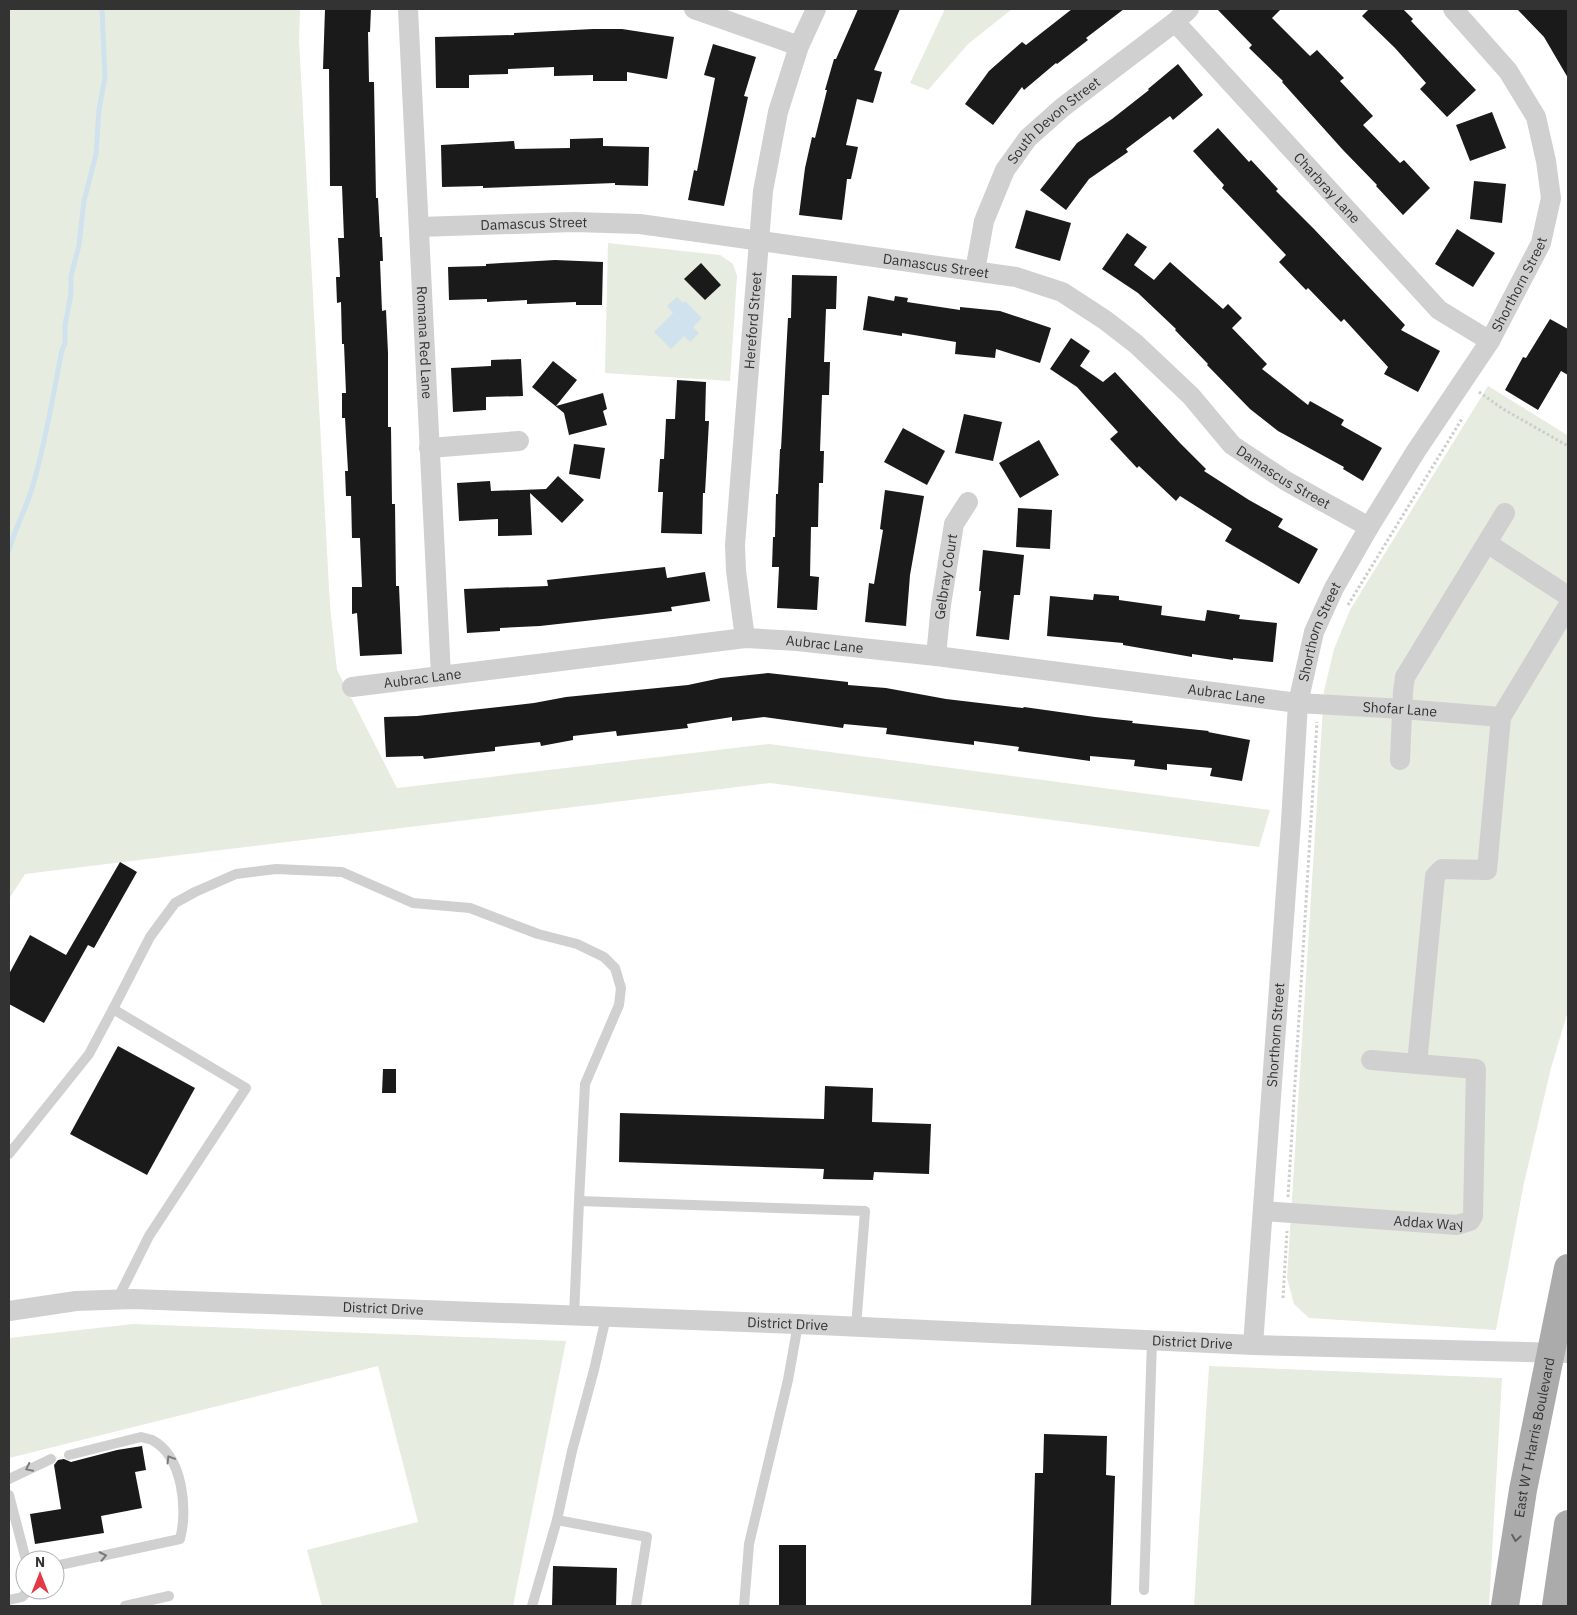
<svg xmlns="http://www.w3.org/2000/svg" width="1577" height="1615" font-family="'IBM Plex Sans',sans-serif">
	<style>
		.green { fill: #e6ecdf }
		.water { fill: #cfe2ee }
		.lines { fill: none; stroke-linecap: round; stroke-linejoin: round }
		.stream { stroke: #cfe2ee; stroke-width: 5 }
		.building { fill: #1a1a1a }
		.path { stroke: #cdcdcd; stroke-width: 3; stroke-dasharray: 2.5 2.5; stroke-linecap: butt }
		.lane { stroke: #d0d0d0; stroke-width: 10 }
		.street { stroke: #d0d0d0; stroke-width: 20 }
		.primary { stroke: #ababab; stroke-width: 28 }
		.oneway { stroke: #7a7a7a }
		.oneway2 { stroke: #636363 }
		.labels { text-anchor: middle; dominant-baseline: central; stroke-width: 5; stroke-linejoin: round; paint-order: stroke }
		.street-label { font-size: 14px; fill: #333; stroke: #fff }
	</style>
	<rect width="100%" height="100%" fill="#fff"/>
	<!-- green -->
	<g class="green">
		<path d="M9 9H300L299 40 330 606 337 670 397 788 769 744 1270 810 1259 847 770 783 25 874 9 899Z"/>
		<path d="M945 9H1012L968 44 928 90 910 83Z"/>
		<path d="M608 243 720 255 733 264 737 276 730 381 605 373Z"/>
		<path d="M1488 386 1567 435 1568 434V1011L1551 1068 1524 1183 1496 1330 1309 1318 1294 1304 1287 1278 1324 691 1334 649 1350 610Z"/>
		<path d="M133 1324 566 1341 513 1606H322L307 1550 418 1522 378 1366 9 1458V1338Z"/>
		<path d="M1209 1366 1502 1378 1489 1606H1194Z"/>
	</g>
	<!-- water -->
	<path class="water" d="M677 297 683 303 685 301 702 318 693 327 699 333 690 342 684 336 671 349 654 332 673 313 667 306Z"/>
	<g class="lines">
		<!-- stream -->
		<path class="stream" d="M9 550C15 528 27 507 33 485 46 441 53 395 62 350L65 344V325L71 294V276L79 245 84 201 96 154 99 110 105 77 102 9"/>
	</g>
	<!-- building -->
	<g class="building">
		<path d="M325 9H371L370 32H368L369 82H374L376 198H378L380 237H382L383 261H380L382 311 386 310 388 353V427H391L392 504H395L396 586H399L402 654 360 656 357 613 352 614V587H362L360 538H352L351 496H346L345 471H348L345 418H342V393H346L344 344H342L341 302 337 303 336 277H340L338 238H344L342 186H330L329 69H323Z"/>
		<path d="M858 9H900L874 70 882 72 873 103 857 99 846 145 858 147 851 179H847L842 220 799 215 805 168 812 137 815 138 827 90H825L834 59H836Z"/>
		<path d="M1072 9H1124L1086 38 1088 40 1057 64 1056 63 1024 90 1022 87 993 125 965 104 989 71 1022 42 1026 45Z"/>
		<path d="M1217 9H1281L1272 18 1310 56 1317 50 1344 78 1340 81 1373 116 1363 125 1400 163 1404 160 1430 188 1403 215 1376 186 1377 185 1343 150 1282 82 1283 81 1249 48 1252 45Z"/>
		<path d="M1369 9H1403L1413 19 1411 21 1476 90 1447 117 1420 89 1426 83 1395 48 1362 16Z"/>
		<path d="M1517 9H1568V78L1544 37Z"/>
		<path d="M593 29H622L674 37 667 79 627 72V81H593V75L554 76V67L508 69V74L469 75V88H436L435 37 514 35V33Z"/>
		<path d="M713 44 756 57 744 96 748 97 724 206 688 200 694 170 697 171 715 78 704 75Z"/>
		<path d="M1178 64 1203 95 1173 120 1170 116 1126 149 1128 152 1089 179 1066 210 1040 190 1077 143 1112 119 1149 90 1148 89Z"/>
		<path d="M1492 112 1506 148 1470 161 1456 125Z"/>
		<path d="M1218 128 1249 162 1251 160 1278 189 1276 191 1314 229 1405 325 1401 330 1440 351 1418 392 1384 374 1388 367 1344 319 1341 322 1308 288 1306 290 1279 262 1286 255 1222 188 1224 185 1193 151Z"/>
		<path d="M603 138V146L649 147 648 186 615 185V183L483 188V186L442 187 441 145 514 141 515 149 570 148V139Z"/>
		<path d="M1474 181 1506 184 1502 223 1470 219Z"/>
		<path d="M1026 210 1071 223 1060 261 1015 248Z"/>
		<path d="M1457 229 1495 253 1473 287 1435 264Z"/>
		<path d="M1127 233 1147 247 1134 265 1154 280 1170 262 1223 309 1228 304 1242 318 1232 328 1267 364 1262 369 1308 405 1310 401 1344 420 1341 425 1382 448 1363 481 1343 469 1344 467 1278 431 1250 409 1207 365 1208 364 1175 330 1176 329 1138 293 1102 269Z"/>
		<path d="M555 260 603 262 602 305H576V302L527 304V300L487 302V299L449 300 448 267 486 266V264Z"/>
		<path d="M701 263 721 285 705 300 684 279Z"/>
		<path d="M792 275 837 276 836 309H826L824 362H830L829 395H822L820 451H824L823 483H819L818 527H811L810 576 819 577 817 610 777 608 779 567H772L773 537H775L776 494H778L780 449H781L788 318H791Z"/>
		<path d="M868 296 894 301 895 296 908 298 907 302 960 310V307L1000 311 1051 328 1040 363 996 349 995 358 955 354 956 342 902 333V336L863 330Z"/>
		<path d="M1550 319 1568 329V375L1561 371 1538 410 1505 390 1523 357 1526 358Z"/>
		<path d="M1071 338 1090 351 1080 366 1103 382 1115 372 1180 443 1206 469 1204 471 1249 500 1283 519 1278 527 1318 549 1299 584 1225 541 1232 529 1180 496 1176 501 1139 466 1137 468 1110 439 1118 432 1077 387 1050 369Z"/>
		<path d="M521 359 523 396 486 397V410L453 412 451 368 491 366V360Z"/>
		<path d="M553 361 577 380 556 406 603 393 607 409 603 411 607 425 569 435 564 413 532 387Z"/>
		<path d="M677 380 706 382 705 421H709L705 493H703L702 534 661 533 663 492H658L660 459H664L666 419H675Z"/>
		<path d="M964 414 1002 422 993 461 955 453Z"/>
		<path d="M903 428 945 451 927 485 884 462Z"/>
		<path d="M1039 440 1059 475 1020 498 999 463Z"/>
		<path d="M574 444 605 448 600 479 569 474Z"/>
		<path d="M558 476 584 500 562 523 530 493 532 535 498 536V519L459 521 457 483 490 481 491 491 546 489Z"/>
		<path d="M885 490 924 496 910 575 906 626 865 622 869 583 874 584 883 530 880 529Z"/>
		<path d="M1018 508 1052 510 1050 549 1016 547Z"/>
		<path d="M983 550 1024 555 1020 595H1014L1009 640 976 636 981 591H979Z"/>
		<path d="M665 567 667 578 705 572 710 601 671 607 672 611 639 615 540 626 500 628V631L467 633 464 589 548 586 547 580Z"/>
		<path d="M1094 594 1119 596V600L1162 606 1161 615 1205 621 1207 610 1240 615 1239 619 1277 623 1273 662 1233 658V660L1192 654V657L1123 645V643L1047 636 1050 596 1093 600Z"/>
		<path d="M768 673 848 682V685L886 688 946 699 1023 708 1024 707 1095 717 1133 721 1132 723 1209 731 1208 732 1250 740 1242 781 1210 776 1212 768 1167 764V770L1134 766 1135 760 1090 756V761L1018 751 1019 747 974 741V745L886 734 887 728 844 724 843 728 764 717 732 721V717L687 724 688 728 617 736 616 731 573 736V740L541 746 540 742 495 747V751L424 759 423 756 386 757 384 717 417 716 534 703 566 697 688 685 721 678Z"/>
		<path d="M120 862 137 872 94 948 88 945 44 1023 9 1004V974L30 935 66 955Z"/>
		<path d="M118 1046 195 1088 147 1175 70 1134Z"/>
		<path d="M383 1069H396V1093H382Z"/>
		<path d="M825 1086 873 1088 872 1122 931 1124 929 1174 874 1172 873 1180 823 1179 824 1169 619 1162 620 1113 824 1119Z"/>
		<path d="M1044 1434 1107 1436 1106 1475 1115 1476 1111 1606H1031L1035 1473H1043Z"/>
		<path d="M142 1446 146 1470 135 1472 142 1508 101 1516 104 1533 35 1544 30 1514 61 1509 54 1465 58 1460 64 1459 71 1462 117 1450Z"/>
		<rect x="779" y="1545" width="27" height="61"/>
		<path d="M553 1566 617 1568 616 1606H552Z"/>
	</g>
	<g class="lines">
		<!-- path -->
		<g class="path">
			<path d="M1479 392 1503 409 1568 446"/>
			<path d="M1348 605 1463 417"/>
			<path d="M1288 1197 1317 722"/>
			<path d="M1283 1298 1287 1231"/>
		</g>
		<!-- lane -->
		<g class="lane">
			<path d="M113 1009 150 937 175 903 195 892 236 874 276 869 342 872 413 903 470 908 538 934 577 944 604 957 615 968 621 988 619 1005 585 1084 579 1201"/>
			<path d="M9 1154 89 1054 113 1009 246 1088 149 1236 117 1300"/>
			<path d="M574 1316 579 1201 865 1211 856 1327"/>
			<path d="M9 1479 51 1459"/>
			<path d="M9 1495 26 1560"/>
			<path d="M557 1520 647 1537 636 1606"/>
			<path d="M55 1566 180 1539C188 1510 183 1456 152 1440 149 1439 145 1438 141 1437L69 1455"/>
			<path d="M1144 1590 1152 1340"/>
			<path d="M9 1600 22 1597 29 1590"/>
			<path d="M125 1606 169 1596"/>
			<path d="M532 1606 557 1520 572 1451 594 1370 606 1317"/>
			<path d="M744 1606 749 1544 788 1380 798 1324"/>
		</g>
		<!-- street -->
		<g class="street">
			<path id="s1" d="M408 9 441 676"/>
			<path d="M694 9 799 46"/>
			<path id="s2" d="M1175 22 1439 310 1490 341"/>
			<path id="s3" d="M419 227 574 222 640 224 1016 277 1062 292 1105 320 1136 344 1191 396 1232 445 1286 481 1369 527"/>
			<path id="s4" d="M975 271 984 221 1005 170 1028 138 1063 107 1175 22 1189 9"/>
			<path d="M429 448 519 441"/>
			<path d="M1487 543 1568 596"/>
			<path id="s5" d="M745 638 736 571 735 545 763 191 778 112 799 46 816 9"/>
			<path id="s6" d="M936 656 941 605 954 524 968 502"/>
			<path id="s7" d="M352 687 745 638 797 641 936 656 1298 703 1403 709 1501 717"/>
			<path d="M1400 760 1403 691 1405 677 1505 513"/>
			<path d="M1417 1064 1435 876 1442 869 1487 870 1501 717 1568 606"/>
			<path id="s8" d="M1264 1211 1457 1225 1470 1221 1473 1216 1476 1069 1371 1060"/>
			<path id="s9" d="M9 1311 76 1301 133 1299 798 1324 1253 1345 1568 1353"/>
			<path id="s10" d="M1253 1345 1291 822 1298 703 1314 632 1334 588 1369 527 1416 451 1490 341 1541 243 1551 198 1546 161 1536 117 1508 71 1453 9"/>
		</g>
		<!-- primary -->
		<g class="primary">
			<path id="s11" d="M1505 1606 1523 1490 1568 1268"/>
			<path d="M1556 1606 1568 1524"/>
		</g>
	</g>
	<!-- one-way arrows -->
	<defs><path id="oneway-chevron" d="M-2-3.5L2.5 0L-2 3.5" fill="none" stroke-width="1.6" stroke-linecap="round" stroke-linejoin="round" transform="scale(1.25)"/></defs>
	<g class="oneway">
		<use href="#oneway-chevron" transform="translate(170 1459) rotate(-121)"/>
		<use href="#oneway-chevron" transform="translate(29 1468) rotate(154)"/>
		<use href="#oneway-chevron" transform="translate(103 1556) rotate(-12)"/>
	</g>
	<use class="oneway2" href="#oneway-chevron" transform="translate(1516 1538) rotate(99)"/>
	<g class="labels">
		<!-- street labels -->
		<g class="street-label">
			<text stroke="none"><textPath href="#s4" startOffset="176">South Devon Street</textPath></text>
			<text stroke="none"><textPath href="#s2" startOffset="225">Charbray Lane</textPath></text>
			<text stroke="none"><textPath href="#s3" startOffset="115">Damascus Street</textPath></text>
			<text stroke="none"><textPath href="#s3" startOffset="520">Damascus Street</textPath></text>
			<text stroke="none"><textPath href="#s10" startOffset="1121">Shorthorn Street</textPath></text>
			<text stroke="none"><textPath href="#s5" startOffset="319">Hereford Street</textPath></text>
			<text stroke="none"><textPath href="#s1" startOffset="334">Romana Red Lane</textPath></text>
			<text stroke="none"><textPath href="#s3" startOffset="940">Damascus Street</textPath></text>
			<text stroke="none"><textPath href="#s6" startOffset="80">Gelbray Court</textPath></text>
			<text stroke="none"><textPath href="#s10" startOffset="718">Shorthorn Street</textPath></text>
			<text stroke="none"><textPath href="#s7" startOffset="476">Aubrac Lane</textPath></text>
			<text stroke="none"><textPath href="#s7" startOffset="71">Aubrac Lane</textPath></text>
			<text stroke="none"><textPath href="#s7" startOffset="881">Aubrac Lane</textPath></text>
			<text stroke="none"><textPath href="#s7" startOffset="1055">Shofar Lane</textPath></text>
			<text stroke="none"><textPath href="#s10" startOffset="311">Shorthorn Street</textPath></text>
			<text stroke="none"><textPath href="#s8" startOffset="165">Addax Way</textPath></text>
			<text stroke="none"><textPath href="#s9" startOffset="375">District Drive</textPath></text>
			<text stroke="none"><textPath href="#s9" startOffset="780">District Drive</textPath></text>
			<text stroke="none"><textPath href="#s9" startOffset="1185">District Drive</textPath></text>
			<text stroke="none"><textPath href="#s11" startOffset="171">East W T Harris Boulevard</textPath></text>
		</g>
	</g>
	<!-- border -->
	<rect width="1577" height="1615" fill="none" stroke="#333333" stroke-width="20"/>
	<!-- north arrow -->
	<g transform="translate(40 1575)"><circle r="24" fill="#ffffff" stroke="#adadad"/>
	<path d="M0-4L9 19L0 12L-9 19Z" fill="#e63946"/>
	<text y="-8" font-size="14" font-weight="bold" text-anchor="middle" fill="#333333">N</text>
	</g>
</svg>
